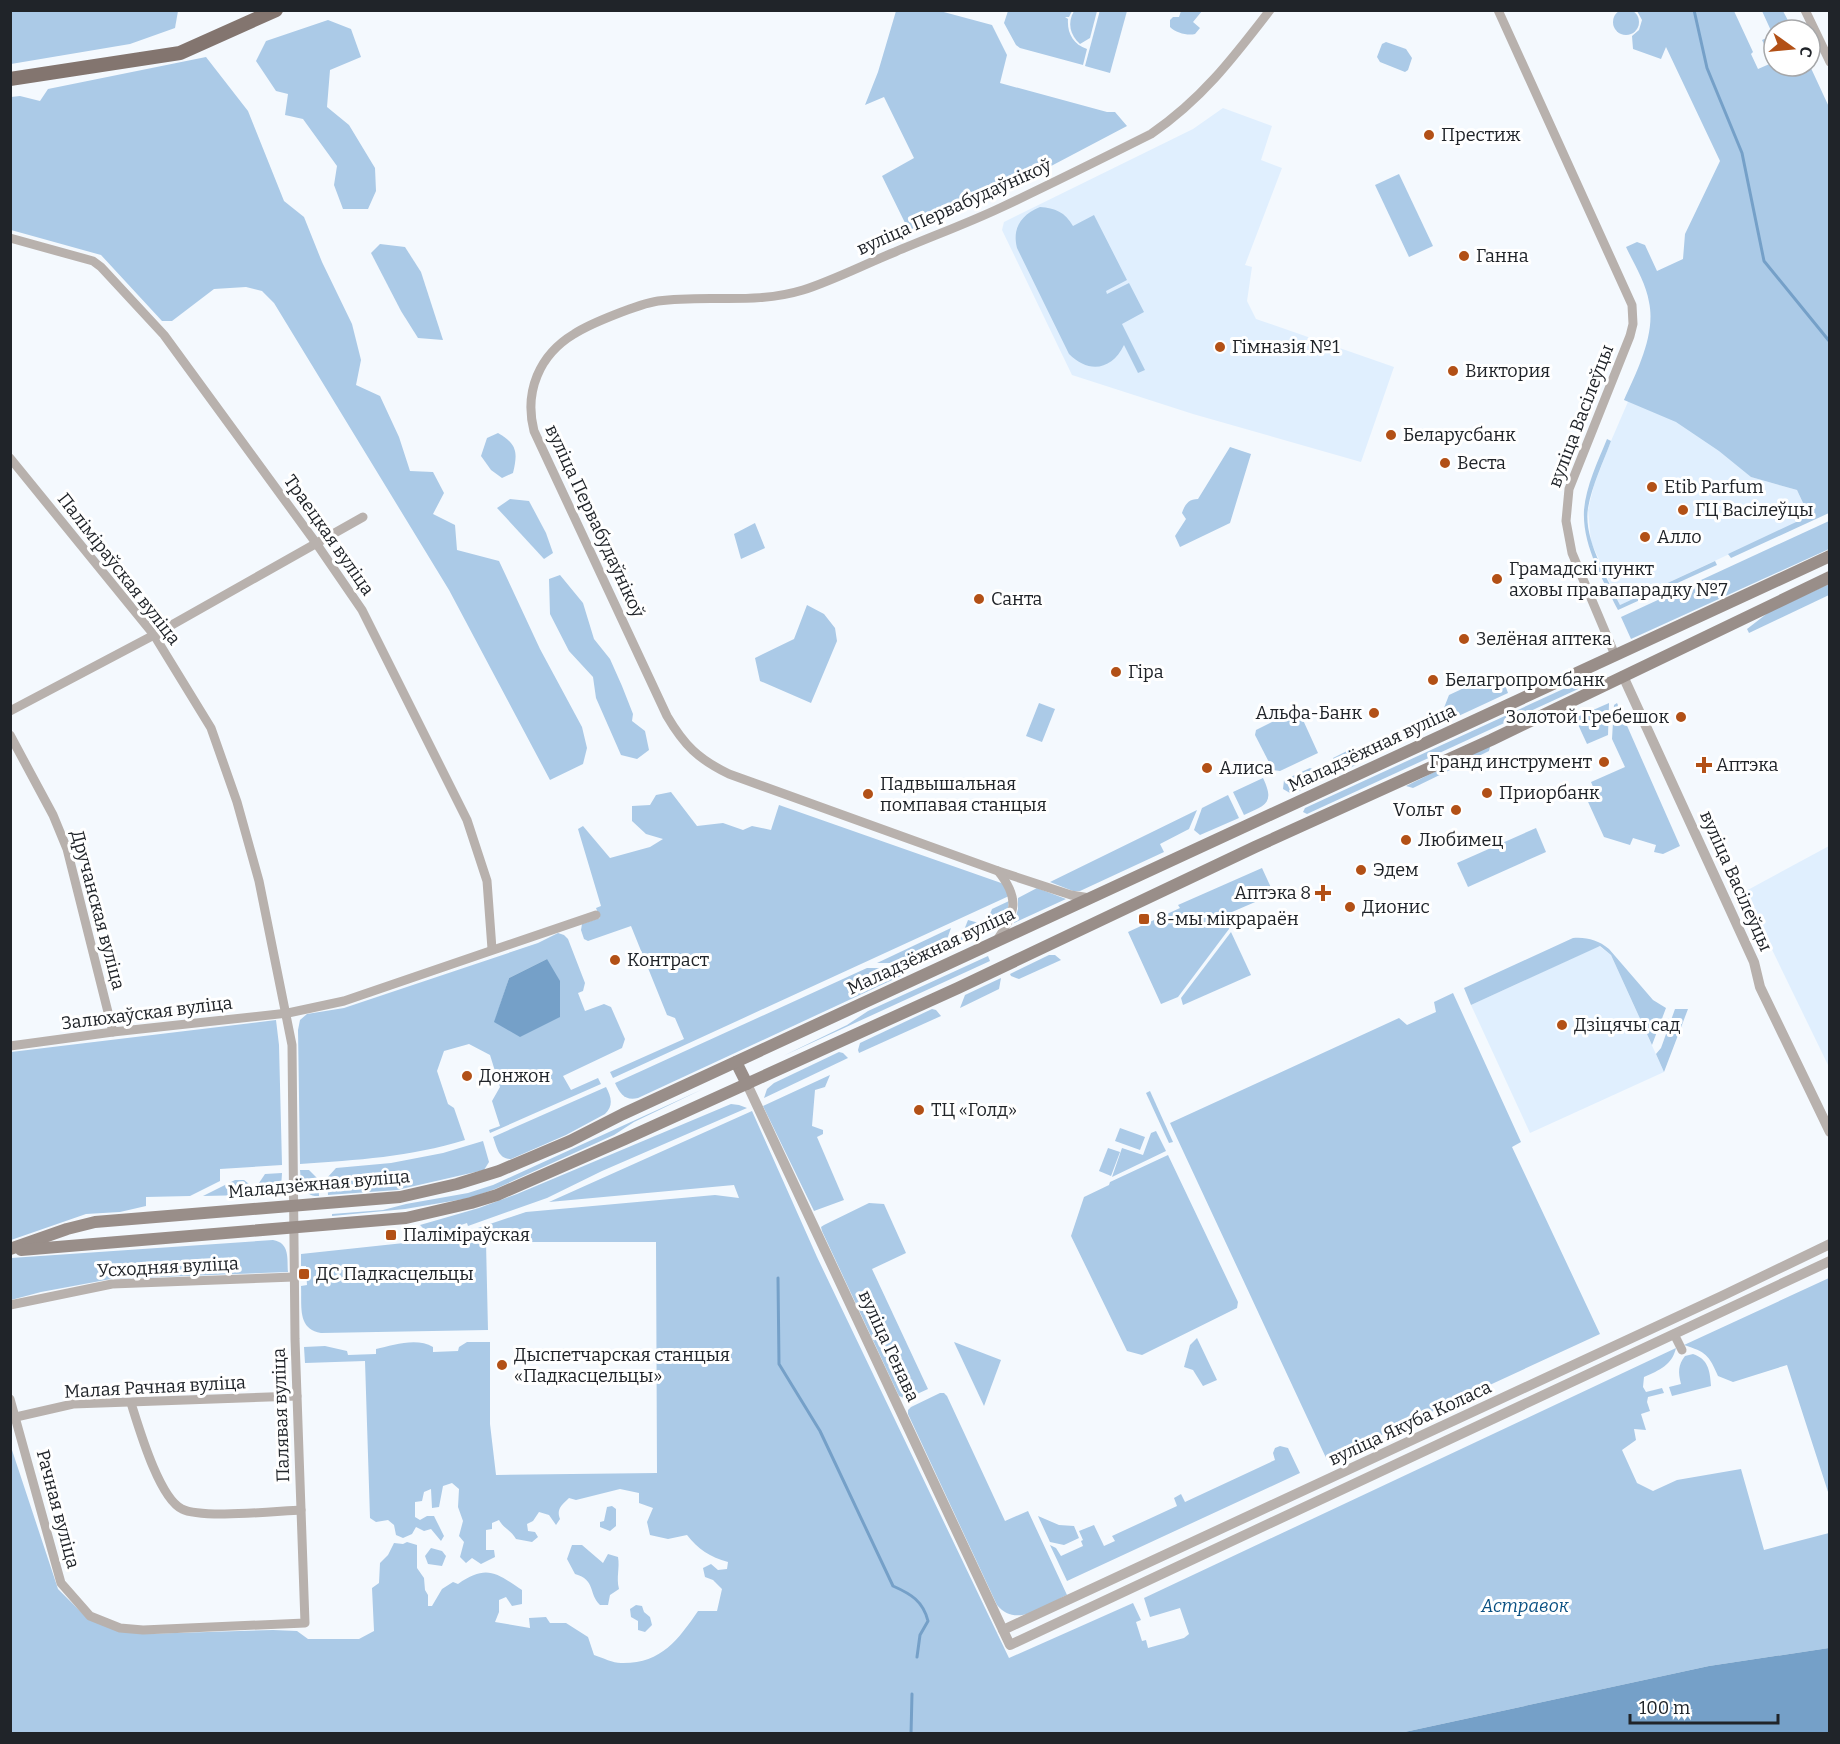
<svg xmlns="http://www.w3.org/2000/svg" width="1840" height="1744" font-family="Bitter,serif">
	<style>
		.built { fill: #e0effe }
		.green { fill: #abcae7; fill-rule: evenodd }
		.water { fill: #75a0c8 }
		.lines { fill: none; stroke-linecap: round; stroke-linejoin: round }
		.stream { stroke: #75a0c8; stroke-width: 3 }
		.minor { stroke: #b8b1ad; stroke-width: 9 }
		.tertiary { stroke: #b8b1ad; stroke-width: 10 }
		.secondary { stroke: #998e89; stroke-width: 12 }
		.primary { stroke: #83756f; stroke-width: 14 }
		.poi-dot { fill: #b25016; stroke: #fff; stroke-width: 2 }
		.labels { text-anchor: middle; dominant-baseline: central; stroke-width: 6; stroke-linejoin: round; paint-order: stroke }
		.poi-label { font-size: 18px; fill: #202429; stroke: #fff; text-anchor: start }
		.street-label { font-size: 18px; fill: #202429; stroke: #fff }
		.park-label { font-size: 18px; font-style: italic; fill: #095082; stroke: #fff }
	</style>
	<rect width="100%" height="100%" fill="#f4f9fe"/>
	<!-- built -->
	<g class="built">
		<path d="M1223 108 1272 126 1261 160 1282 168 1245 265 1252 267 1247 301 1256 319 1394 367 1361 462 1193 414 1072 375 1002 230 1004 222 1193 129Z"/>
		<path d="M1643 367 1751 477 1797 490 1809 517 1620 605 1591 542 1588 510 1594 485 1611 441Z"/>
		<path d="M1829 846 1830 1066 1829 1067 1744 892Z"/>
		<path d="M1599 946 1611 955 1664 1072 1530 1133 1471 1005Z"/>
	</g>
	<!-- green -->
	<g class="green">
		<circle cx="1626" cy="22" r="13"/>
		<path d="M11 10H178V11L175 28 130 44 11 64Z"/>
		<path d="M1100 10 1127 11 1110 73 1085 66Z"/>
		<path d="M896 11H940L992 25 1007 55 1000 83 1107 112H1115L1127 126 1000 193 909 231 882 176 914 158 884 97 865 105 878 72Z"/>
		<path d="M1008 11H1072L1069 17H1065L1068 19C1067 33 1073 44 1087 49L1083 65 1020 48 1016 45 1004 23Z"/>
		<path d="M1074 11H1097L1090 38 1080 44C1070 35 1067 23 1074 11Z"/>
		<path d="M1181 11H1202L1193 22 1200 28 1195 34C1188 36 1176 33 1170 27V20L1173 17H1179Z"/>
		<path d="M1637 11H1734L1753 52 1751 54 1758 69 1774 62V66H1810L1829 107V513L1731 558 1728 554 1809 516 1797 490 1751 477 1719 451 1676 422 1624 400C1637 371 1656 334 1649 302 1646 283 1634 264 1626 247L1637 242 1645 245 1657 271 1683 259 1685 234 1720 161 1666 47 1661 59 1633 49 1632 36 1639 30 1642 20Z"/>
		<path d="M1762 11H1783L1793 30H1774L1773 50 1766 48 1762 40 1773 35Z"/>
		<path d="M328 20 351 29 361 57 330 70 327 107 349 125 375 168 376 191 368 209H343L334 185 337 166 303 119 285 115 288 94 276 91 256 61 266 41Z"/>
		<path d="M1386 42 1406 49 1412 58 1408 70 1405 72 1380 62 1377 57 1382 44Z"/>
		<path d="M206 57 248 111 284 201 304 217 322 262 352 324 361 360 356 385 380 396 399 437 410 471 433 472 444 493 433 514 455 525 457 550 499 561 540 649 582 727 587 748 583 764 550 780 449 590 274 303 262 291 246 287 214 289 172 321H162L101 255 11 230V97L20 96 40 101 48 89Z"/>
		<path d="M1399 174 1433 246 1409 257 1375 185Z"/>
		<path d="M1040 207C1055 208 1065 212 1073 226L1094 215 1127 280 1106 291 1107 294 1129 283 1144 312 1122 324 1145 370 1138 373 1124 345C1112 370 1089 374 1069 354L1017 248C1012 228 1021 215 1040 207Z"/>
		<path d="M380 244 405 247 421 272 443 340 418 338 401 311 371 253Z"/>
		<path d="M498 433C517 444 518 452 513 473L502 478 491 470 481 456 487 438Z"/>
		<path d="M1607 439 1611 441C1603 463 1592 485 1588 508 1583 539 1607 577 1620 605L1715 561 1717 565 1618 610C1603 580 1582 545 1584 510 1586 486 1598 461 1607 439Z"/>
		<path d="M1230 447 1251 454 1230 523 1180 547 1175 536 1186 519 1182 513C1185 504 1189 499 1198 499Z"/>
		<path d="M510 499 529 501 546 533 553 553 544 559 497 508Z"/>
		<path d="M1829 521V549L1631 639 1621 617Z"/>
		<path d="M755 523 765 548 741 559 734 534Z"/>
		<path d="M560 575 583 603 594 639 610 659 622 686 633 714 632 721 645 731 649 750 637 759 621 755 596 698 593 677 569 651 550 614 549 579Z"/>
		<path d="M1829 584V595L1749 633 1747 629 1769 612Z"/>
		<path d="M807 605 824 614 835 628 837 641 811 703 760 681 755 658 794 639Z"/>
		<path d="M1598 673 1600 679 1307 814 1303 812 1305 808Z"/>
		<path d="M1504 682 1508 693 1452 719 1442 713 1449 695 1464 688 1494 686Z"/>
		<path d="M1039 703 1055 709 1042 742 1026 736Z"/>
		<path d="M1609 703 1608 735 1587 744 1575 718Z"/>
		<path d="M1617 703 1680 846 1663 854 1654 852 1656 845 1633 838 1630 845 1604 837 1584 793 1594 789 1591 782 1625 767 1612 739 1614 705Z"/>
		<path d="M1298 709 1318 753 1280 771 1273 770 1255 735 1256 730Z"/>
		<path d="M1487 746 1490 747 1489 751 1413 788 1406 786Z"/>
		<path d="M1349 750 1356 765 1295 793H1290L1283 789 1284 780 1310 768 1315 770 1319 778 1328 774 1326 770 1336 765 1333 758Z"/>
		<path d="M1263 778C1275 803 1266 805 1244 815L1233 792Z"/>
		<path d="M671 792 697 826 723 823 743 830 752 826 771 830 779 805 1004 884 1009 896 613 1078 610 1072 684 1039 675 1018 667 1015 631 926 588 941 584 939 581 930 582 924 600 918 596 908 601 906 578 829 583 826 610 858 650 847 663 839 646 834 632 821V806L650 805 656 795Z"/>
		<path d="M1228 795 1239 818 1200 835 1194 830 1202 808Z"/>
		<path d="M1197 810 1189 829 1160 844 1164 852 1080 891H1073L1050 882Z"/>
		<path d="M1536 828 1546 852 1468 887 1457 863Z"/>
		<path d="M1262 868 1274 894 1232 912 1229 929 1178 997 1161 1004 1128 932 1180 908 1178 905Z"/>
		<path d="M1037 888 1066 899 1014 923 1018 909V898Z"/>
		<path d="M1009 901C1007 914 1006 924 994 931L988 919 992 909Z"/>
		<path d="M968 920 979 923 983 931 959 943Z"/>
		<path d="M951 928 946 942 899 963H877Z"/>
		<path d="M1231 932 1251 975 1183 1005 1181 998Z"/>
		<path d="M558 933 564 935 568 939 585 983 583 991 578 993 585 1011 604 1004 611 1007 625 1039 622 1048 563 1076 571 1090 598 1078 601 1084 490 1133 489 1130 500 1126 492 1101 500 1087 490 1055 469 1044 444 1051 437 1071 448 1104 454 1108 465 1140C410 1157 357 1160 300 1164L298 1030 300 1020 307 1014 344 1008 538 943ZM547 959 539 1026 520 1036 495 1021 509 978Z"/>
		<path d="M1573 938C1587 937 1598 940 1609 949L1653 1000 1666 1008 1652 1045 1611 955 1600 946 1471 1005 1464 988Z"/>
		<path d="M1049 955H1055L1061 960 1019 979 1011 976 1010 974Z"/>
		<path d="M988 956 990 961 783 1056 847 1025 868 1011Z"/>
		<path d="M867 968H902L905 974 638 1098C625 1101 620 1094 615 1083Z"/>
		<path d="M1001 978 999 989 960 1008 965 995Z"/>
		<path d="M1453 993 1521 1142 1512 1147 1600 1334 1327 1460 1170 1123 1399 1018 1407 1025 1436 1012 1434 1002Z"/>
		<path d="M932 1009 936 1010 941 1016 859 1053 858 1050 860 1043Z"/>
		<path d="M1675 1009H1688L1664 1072 1656 1054 1661 1048Z"/>
		<path d="M276 1020 279 1045 282 1165 220 1169V1181L190 1196 146 1197V1206L120 1212 86 1214 11 1240V1052Z"/>
		<path d="M839 1052 843 1053 848 1058 764 1098 767 1089 774 1083Z"/>
		<path d="M830 1075 825 1087 815 1090 812 1126 823 1130V1134L817 1137 844 1200 814 1211 763 1106Z"/>
		<path d="M606 1087C611 1096 614 1106 605 1114L566 1135 511 1159C498 1159 497 1147 493 1137Z"/>
		<path d="M703 1089 634 1122 614 1135 495 1189 470 1198 405 1209 332 1216V1214L383 1210 406 1204 468 1193 493 1185Z"/>
		<path d="M1150 1091 1173 1142 1169 1143 1146 1093Z"/>
		<path d="M731 1104 739 1105 747 1108 602 1171 547 1198 468 1226 467 1223 461 1225V1228L429 1234 420 1225 479 1208 517 1194Z"/>
		<path d="M752 1111 817 1257 1009 1658 1133 1603 1141 1620 1136 1622 1142 1641 1146 1640 1148 1648 1184 1638 1189 1634 1180 1608 1150 1617 1144 1598 1676 1348C1672 1365 1660 1370 1644 1377L1643 1387 1646 1392 1662 1388 1664 1393 1648 1397 1647 1402 1650 1411 1641 1414 1646 1430 1634 1429 1636 1440 1622 1450 1637 1483 1653 1491 1677 1480 1741 1469 1764 1550 1829 1533V1648L1709 1666 1400 1733H11L10 1444 58 1589 87 1618 143 1634 273 1630 297 1631 308 1639H359L374 1631 372 1588 379 1583 380 1563 388 1555 394 1543 403 1544 407 1542 417 1545V1568L424 1578 425 1590 428 1595V1606H432L442 1589 453 1582 458 1584C487 1564 496 1573 522 1590V1604L512 1606 506 1597 499 1600V1612L495 1622 530 1628 529 1618 546 1617 550 1623H566L588 1637 594 1655C603 1658 613 1663 621 1663 661 1664 678 1640 698 1611H717L722 1589 713 1580 705 1577 703 1568 711 1564 718 1570 727 1569 728 1562C710 1557 698 1549 687 1535L668 1539 650 1535 647 1522 653 1508 639 1503V1493L620 1489 576 1500 569 1498C562 1505 556 1509 560 1519L556 1525 549 1515 539 1512 533 1521 527 1524 528 1531 535 1532 538 1537 532 1542 516 1539C511 1530 504 1529 499 1520L492 1523V1529L486 1530V1550H494L495 1557 481 1564 472 1558 466 1563 460 1557 464 1542 459 1536 463 1521 458 1507 459 1489 452 1483 443 1486 439 1507 432 1508 431 1489 424 1492 422 1501 415 1502V1517L420 1520 427 1516H434L444 1536 441 1541 431 1529 424 1531 416 1527 412 1534 403 1538 396 1535 394 1525 388 1520 376 1522 370 1518 365 1361 305 1363 304 1347 325 1346 347 1351 348 1355 376 1354V1349C393 1345 417 1337 433 1347V1352L458 1351 459 1347 467 1342H490V1424L496 1475 657 1473 656 1242H486L488 1330 321 1333C297 1329 302 1306 301 1286L307 1285 306 1266H301V1254L432 1240 463 1233 526 1212 715 1195 739 1198 734 1185 549 1202Z"/>
		<path d="M1120 1128 1145 1137 1140 1150 1115 1141Z"/>
		<path d="M1156 1131 1166 1151 1112 1177 1122 1148 1143 1155 1151 1133Z"/>
		<path d="M483 1141 489 1162 484 1170 397 1190 328 1195 327 1178 336 1168 391 1163 443 1153Z"/>
		<path d="M1108 1148 1120 1152 1111 1176 1099 1171Z"/>
		<path d="M1168 1155 1238 1302 1237 1308 1142 1355 1127 1351 1071 1236 1084 1197 1109 1185 1110 1182Z"/>
		<path d="M300 1170H309L318 1179 319 1196C303 1197 301 1183 300 1170Z"/>
		<path d="M282 1173 281 1188 270 1194 260 1195 259 1183 265 1174Z"/>
		<path d="M235 1180H244L249 1184V1195L203 1196Z"/>
		<path d="M869 1203 884 1204 906 1253 872 1269 928 1389 906 1399 899 1396 822 1231 821 1227 824 1225Z"/>
		<path d="M273 1240C290 1243 287 1258 288 1272L111 1279 41 1292 11 1300V1258Z"/>
		<path d="M1829 1278V1495L1787 1365 1733 1382 1718 1376C1709 1355 1706 1352 1684 1345Z"/>
		<path d="M1197 1338 1217 1380 1203 1386 1193 1370 1184 1367 1190 1345Z"/>
		<path d="M954 1342 1001 1360 984 1406Z"/>
		<path d="M1693 1354C1708 1359 1710 1370 1711 1386L1672 1396 1669 1387 1681 1384C1678 1372 1678 1365 1685 1356Z"/>
		<path d="M940 1393H944L947 1396 1005 1521 1028 1511 1067 1595C1046 1605 1016 1629 997 1605L908 1414V1410L911 1407Z"/>
		<path d="M1280 1446 1288 1448 1300 1473 1067 1581 1050 1545 1056 1548 1061 1556 1083 1546 1081 1541 1083 1540 1079 1531 1094 1525 1104 1546 1115 1541 1112 1536 1177 1506 1174 1498 1181 1494 1185 1502 1275 1460 1273 1453 1275 1448Z"/>
		<path d="M612 1506 616 1509V1526L610 1531 600 1527V1522L604 1521 607 1507Z"/>
		<path d="M1038 1516 1059 1525 1074 1526 1079 1538 1064 1545 1050 1542Z"/>
		<path d="M572 1545H582L603 1563 608 1554 618 1557C620 1568 616 1577 619 1589L610 1595 608 1605H600C588 1593 596 1580 575 1574L567 1559Z"/>
		<path d="M431 1548 442 1551 446 1556 442 1566 428 1564 425 1556Z"/>
		<path d="M636 1605 642 1606 644 1612 650 1617 652 1625 645 1632 638 1630V1621L631 1617 630 1609Z"/>
	</g>
	<!-- water -->
	<g class="water">
		<path d="M547 959 560 981V1017L520 1037 494 1022 509 978Z"/>
		<path d="M1829 1648V1733H1400L1709 1666Z"/>
	</g>
	<g class="lines">
		<!-- stream -->
		<g class="stream">
			<path d="M1694 10 1707 68 1742 153 1764 261 1830 342"/>
			<path d="M778 1278 779 1364 820 1431 893 1586C911 1594 923 1601 928 1621L920 1635 917 1657"/>
			<path d="M911 1734 912 1694"/>
		</g>
		<!-- minor -->
		<g class="minor">
			<path d="M1498 10 1632 305 1633 324 1630 336 1569 489 1566 521 1572 553 1615 655"/>
			<path d="M1805 10 1830 62"/>
			<path d="M10 238 93 261 101 267 164 335 316 543 362 610 467 820 487 881 492 949"/>
			<path d="M10 458 154 635 211 728 237 802 259 881 292 1045 295 1339 305 1623 143 1630 120 1628 90 1616 61 1583 10 1399"/>
			<path d="M10 711 154 635 363 517"/>
			<path d="M10 735 53 815 67 849 113 1032"/>
			<path d="M1090 898 1071 895 998 871 729 774C698 759 684 745 667 716L534 431C524 392 539 355 574 334 591 323 639 304 658 301 708 294 754 305 803 290 834 280 865 264 895 252 930 237 966 224 1000 208 1051 184 1101 159 1151 134 1202 99 1233 58 1270 10"/>
			<path d="M997 940C1016 913 1020 898 998 871"/>
			<path d="M10 1046 113 1032 288 1013 344 1001 596 915"/>
			<path d="M10 1305 112 1284 294 1277"/>
			<path d="M1674 1334 1682 1350"/>
			<path d="M131 1403C139 1428 159 1498 182 1509 201 1519 276 1511 301 1510"/>
			<path d="M16 1417 73 1404 297 1396"/>
		</g>
		<!-- tertiary -->
		<g class="tertiary">
			<path d="M1623 676 1754 962 1760 987 1830 1132"/>
			<path d="M747 1084 1010 1645 1830 1261"/>
			<path d="M1003 1630 1722 1296 1830 1244"/>
		</g>
		<!-- secondary -->
		<g class="secondary">
			<path d="M736 1062 747 1084"/>
			<path d="M10 1249 67 1229 95 1222 400 1197 457 1184 499 1171 570 1141 623 1114 1830 556"/>
			<path d="M21 1250 406 1218 471 1203 497 1195 625 1139 958 988 1255 847 1491 740 1830 577"/>
		</g>
		<!-- primary -->
		<path class="primary" d="M10 79 180 53 276 10"/>
	</g>
	<!-- markers -->
	<g class="poi-dot">
		<circle cx="1429" cy="135" r="6"/>
		<circle cx="1464" cy="256" r="6"/>
		<circle cx="1220" cy="347" r="6"/>
		<circle cx="1453" cy="371" r="6"/>
		<circle cx="1391" cy="435" r="6"/>
		<circle cx="1445" cy="463" r="6"/>
		<circle cx="1652" cy="487" r="6"/>
		<circle cx="1683" cy="510" r="6"/>
		<circle cx="1645" cy="537" r="6"/>
		<circle cx="1497" cy="579" r="6"/>
		<circle cx="979" cy="599" r="6"/>
		<circle cx="1464" cy="639" r="6"/>
		<circle cx="1116" cy="672" r="6"/>
		<circle cx="1433" cy="680" r="6"/>
		<circle cx="1374" cy="713" r="6"/>
		<circle cx="1681" cy="717" r="6"/>
		<circle cx="1604" cy="762" r="6"/>
		<path d="M1701 756h6v6h6v6h-6v6h-6v-6h-6v-6h6z"/>
		<circle cx="1207" cy="768" r="6"/>
		<circle cx="1487" cy="793" r="6"/>
		<circle cx="868" cy="794" r="6"/>
		<circle cx="1456" cy="810" r="6"/>
		<circle cx="1406" cy="840" r="6"/>
		<circle cx="1361" cy="870" r="6"/>
		<path d="M1320 884h6v6h6v6h-6v6h-6v-6h-6v-6h6z"/>
		<circle cx="1350" cy="907" r="6"/>
		<rect x="1138" y="913" width="12" height="12" rx="3"/>
		<circle cx="615" cy="960" r="6"/>
		<circle cx="1562" cy="1025" r="6"/>
		<circle cx="467" cy="1076" r="6"/>
		<circle cx="919" cy="1110" r="6"/>
		<rect x="385" y="1229" width="12" height="12" rx="3"/>
		<rect x="298" y="1268" width="12" height="12" rx="3"/>
		<circle cx="502" cy="1365" r="6"/>
	</g>
	<g class="labels">
		<!-- poi labels -->
		<g class="poi-label">
			<text x="1441" y="135">Престиж</text>
			<text x="1476" y="256">Ганна</text>
			<text x="1232" y="347">Гімназія №1</text>
			<text x="1465" y="371">Виктория</text>
			<text x="1403" y="435">Беларусбанк</text>
			<text x="1457" y="463">Веста</text>
			<text x="1664" y="487">Etib Parfum</text>
			<text x="1695" y="510">ГЦ Васілеўцы</text>
			<text x="1657" y="537">Алло</text>
			<text x="1509" y="569">Грамадскі пункт<tspan x="1509" dy="21">аховы правапарадку №7</tspan></text>
			<text x="991" y="599">Санта</text>
			<text x="1476" y="639">Зелёная аптека</text>
			<text x="1128" y="672">Гіра</text>
			<text x="1445" y="680">Белагропромбанк</text>
			<text x="1362" y="713" text-anchor="end">Альфа-Банк</text>
			<text x="1669" y="717" text-anchor="end">Золотой Гребешок</text>
			<text x="1592" y="762" text-anchor="end">Гранд инструмент</text>
			<text x="1716" y="765">Аптэка</text>
			<text x="1219" y="768">Алиса</text>
			<text x="880" y="784">Падвышальная<tspan x="880" dy="21">помпавая станцыя</tspan></text>
			<text x="1499" y="793">Приорбанк</text>
			<text x="1444" y="810" text-anchor="end">Vольт</text>
			<text x="1418" y="840">Любимец</text>
			<text x="1373" y="870">Эдем</text>
			<text x="1311" y="893" text-anchor="end">Аптэка 8</text>
			<text x="1362" y="907">Дионис</text>
			<text x="1156" y="919">8-мы мікрараён</text>
			<text x="627" y="960">Контраст</text>
			<text x="1574" y="1025">Дзіцячы сад</text>
			<text x="479" y="1076">Донжон</text>
			<text x="931" y="1110">ТЦ «Голд»</text>
			<text x="403" y="1235">Паліміраўская</text>
			<text x="316" y="1274">ДС Падкасцельцы</text>
			<text x="514" y="1355">Дыспетчарская станцыя<tspan x="514" dy="21">«Падкасцельцы»</tspan></text>
		</g>
		<!-- street labels -->
		<g class="street-label">
			<text transform="translate(954 207) rotate(-24)">вуліца Первабудаўнікоў</text>
			<text transform="translate(1581 416) rotate(-69)">вуліца Васілеўцы</text>
			<text transform="translate(595 521) rotate(65)">вуліца Первабудаўнікоў</text>
			<text transform="translate(329 535) rotate(55)">Траецкая вуліца</text>
			<text transform="translate(119 569) rotate(52)">Паліміраўская вуліца</text>
			<text transform="translate(1372 748) rotate(-25)">Маладзёжная вуліца</text>
			<text transform="translate(1736 881) rotate(66)">вуліца Васілеўцы</text>
			<text transform="translate(98 910) rotate(75)">Дручанская вуліца</text>
			<text transform="translate(931 951) rotate(-25)">Маладзёжная вуліца</text>
			<text transform="translate(147 1013) rotate(-7)">Залюхаўская вуліца</text>
			<text transform="translate(319 1184) rotate(-5)">Маладзёжная вуліца</text>
			<text transform="translate(168 1267) rotate(-3)">Усходняя вуліца</text>
			<text transform="translate(889 1346) rotate(65)">вуліца Генава</text>
			<text transform="translate(155 1387) rotate(-3)">Малая Рачная вуліца</text>
			<text transform="translate(281 1415) rotate(-92)">Палявая вуліца</text>
			<text transform="translate(1410 1423) rotate(-25)">вуліца Якуба Коласа</text>
			<text transform="translate(58 1509) rotate(75)">Рачная вуліца</text>
		</g>
		<!-- park labels -->
		<g class="park-label">
			<text x="1525" y="1606">Астравок</text>
		</g>
	</g>
	<!-- border -->
	<rect width="1840" height="1744" fill="none" stroke="#202429" stroke-width="24"/>
	<!-- north arrow -->
	<g transform="translate(1792 48) rotate(105)"><circle r="28" fill="#ffffff" stroke="#a6a7a9" stroke-width="1.5"/>
	<path d="M0-4.5L10 22L0 15L-10 22Z" fill="#b25016"/>
	<text y="-9" font-size="16" font-weight="bold" text-anchor="middle" fill="#202429">С</text>
	</g>
	<!-- scale -->
	<path d="M1630 1714v9h148v-9" fill="none" stroke="#202429" stroke-width="3"/>
	<text x="1639" y="1714" font-size="18" fill="#202429" stroke="#ffffff" stroke-width="4.5" paint-order="stroke">100 m</text>
</svg>
